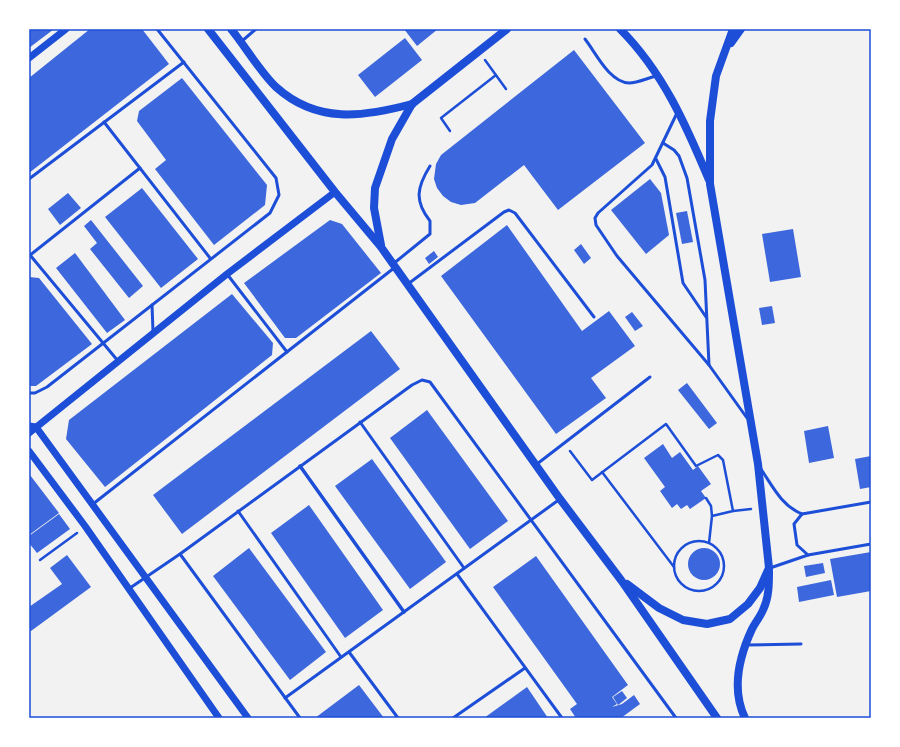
<svg xmlns="http://www.w3.org/2000/svg" width="900" height="747" font-family="Figtree,sans-serif">
	<style>
		.building { fill: #3d67dc }
		.lines { fill: none; stroke-linecap: round; stroke-linejoin: round }
		.path { stroke: #1d4ed8; stroke-width: 2.5 }
		.service { stroke: #1d4ed8; stroke-width: 3 }
		.pedestrian { stroke: #1d4ed8; stroke-width: 3.5 }
		.tertiary { stroke: #1d4ed8; stroke-width: 7 }
		.secondary { stroke: #1d4ed8; stroke-width: 8 }
		.neatline { fill: none; stroke: #1d4ed8; stroke-width: 1.5 }
	</style>
	<rect width="100%" height="100%" fill="#f2f2f2"/>
	<!-- building -->
	<g class="building">
		<path d="M29 29H54L29 48Z"/>
		<path d="M90 29H142L169 64 29 173V78Z"/>
		<path d="M404 29H438L417 46Z"/>
		<path d="M405 38 422 60 375 97 358 75Z"/>
		<path d="M574 50 645 143 558 210 524 165 475 203 461 205 451 202 443 196 437 188 434 179 436 164 441 155Z"/>
		<path d="M182 78 267 185 265 205 214 245 155 169 166 160 137 121 139 111Z"/>
		<path d="M650 179 661 193 669 235 646 254 611 210Z"/>
		<path d="M142 188 198 259 161 288 105 217Z"/>
		<path d="M68 193 81 208 60 225 48 209Z"/>
		<path d="M687 211 693 242 682 244 676 213Z"/>
		<path d="M91 220 143 286 129 298 90 249 97 243 84 226Z"/>
		<path d="M330 220 342 224 381 273 296 338H285L244 283Z"/>
		<path d="M507 225 582 331 609 311 635 346 591 378 606 398 556 434 441 276Z"/>
		<path d="M793 229 801 277 770 282 762 234Z"/>
		<path d="M581 244 591 258 584 264 574 250Z"/>
		<path d="M434 251 438 257 429 264 425 258Z"/>
		<path d="M75 253 125 320 107 333 56 268Z"/>
		<path d="M29 277 39 278 92 344 36 386H29Z"/>
		<path d="M232 294 273 343 272 355 105 487 66 439 69 420Z"/>
		<path d="M772 306 775 323 762 325 759 308Z"/>
		<path d="M632 312 643 326 635 331 625 317Z"/>
		<path d="M371 331 400 369 182 534 153 495Z"/>
		<path d="M687 383 717 423 709 429 678 390Z"/>
		<path d="M427 410 508 521 470 549 390 438Z"/>
		<path d="M828 426 834 458 809 463 804 431Z"/>
		<path d="M663 444 672 458 680 452 693 470 698 466 711 484 701 491 706 498 690 509 687 505 681 509 677 504 672 508 660 491 665 487 644 458Z"/>
		<path d="M871 456V487L860 489 855 459Z"/>
		<path d="M372 459 446 562 410 589 335 486Z"/>
		<path d="M30 475 59 513 29 535V476Z"/>
		<path d="M309 505 383 610 345 638 271 533Z"/>
		<path d="M59 514 70 529 37 553 29 543V536Z"/>
		<path d="M249 548 326 652 290 680 213 576Z"/>
		<circle cx="704" cy="564" r="16"/>
		<path d="M871 552V591L837 597 830 559Z"/>
		<path d="M67 555 91 587 31 631 29 629V607L62 584 50 568Z"/>
		<path d="M536 556 628 685 612 697 617 704 612 707 622 704 634 695 640 704 621 718H576L570 709 577 704 493 587Z"/>
		<path d="M823 563 825 573 806 577 804 566Z"/>
		<path d="M831 580 834 595 799 602 797 587Z"/>
		<path d="M359 685 384 718H315Z"/>
		<path d="M527 687 548 718H484Z"/>
		<path d="M622 691 627 698 618 705 613 697Z"/>
	</g>
	<g class="lines">
		<!-- path -->
		<g class="path">
			<path d="M485 60 506 89"/>
			<path d="M450 131 441 118 496 75"/>
			<path d="M570 451 592 480 666 424 696 466 718 455 723 460 733 511 712 516 709 543"/>
			<path d="M602 472 674 567"/>
			<path d="M706 498 711 506 712 516"/>
			<path d="M733 511 751 509"/>
			<circle cx="699" cy="566" r="25"/>
			<path d="M40 560 77 533"/>
		</g>
		<!-- service -->
		<g class="service">
			<path d="M585 39C596 53 609 82 629 83 637 83 648 78 656 76"/>
			<path d="M242 41 256 29"/>
			<path d="M677 113 652 165 598 213 595 218 596 225 617 256 709 365 747 418"/>
			<path d="M104 122 210 258"/>
			<path d="M663 143 674 150 679 156 687 178 705 280 709 365"/>
			<path d="M656 159 665 177 683 283 706 317"/>
			<path d="M29 179 184 62"/>
			<path d="M30 255 118 361"/>
			<path d="M29 256 140 168"/>
			<path d="M393 264 430 234V221C414 201 417 187 430 166"/>
			<path d="M227 274 287 352"/>
			<path d="M408 284 504 212 509 210 515 213 594 317"/>
			<path d="M152 305 153 331"/>
			<path d="M29 393H35L47 387 270 213 279 195 276 178 157 29"/>
			<path d="M360 422 464 568"/>
			<path d="M537 464 650 377"/>
			<path d="M761 469C773 487 782 506 802 514L871 502"/>
			<path d="M93 504 394 268"/>
			<path d="M238 511 341 657"/>
			<path d="M802 514 794 524 797 545 808 555"/>
			<path d="M180 554 300 718"/>
			<path d="M770 568 808 555 871 544"/>
			<path d="M457 574 562 718"/>
			<path d="M130 588 180 554 412 385 422 380 430 382 676 718"/>
			<path d="M746 645 801 644"/>
			<path d="M349 652 398 718"/>
			<path d="M285 698 560 499"/>
			<path d="M453 718 525 668"/>
		</g>
		<!-- pedestrian -->
		<path class="pedestrian" d="M300 466 404 612"/>
		<!-- tertiary -->
		<g class="tertiary">
			<path d="M29 58 66 29"/>
			<path d="M29 426 36 427 248 718"/>
			<path d="M29 433 227 274 335 192"/>
			<path d="M29 451 85 526 219 718"/>
		</g>
		<!-- secondary -->
		<g class="secondary">
			<path d="M208 29 335 192 381 247 560 499 621 580 717 718"/>
			<path d="M231 29C245 46 261 73 276 87 317 124 363 117 412 104"/>
			<path d="M620 29C663 72 686 125 709 180"/>
			<path d="M731 43 741 29"/>
			<path d="M381 245 374 208 375 188 392 139 412 104 507 29"/>
			<path d="M627 584 659 608 683 620 707 624 730 619 748 604 760 588 769 568 758 464 710 184V121L716 76 733 29"/>
			<path d="M745 718C731 689 739 657 752 629 755 623 760 617 763 610 769 598 769 584 769 571"/>
		</g>
	</g>
	<!-- border -->
	<rect width="900" height="747" fill="none" stroke="#ffffff" stroke-width="60"/>
	<rect x="30" y="30" width="840" height="687" class="neatline"/>
</svg>
